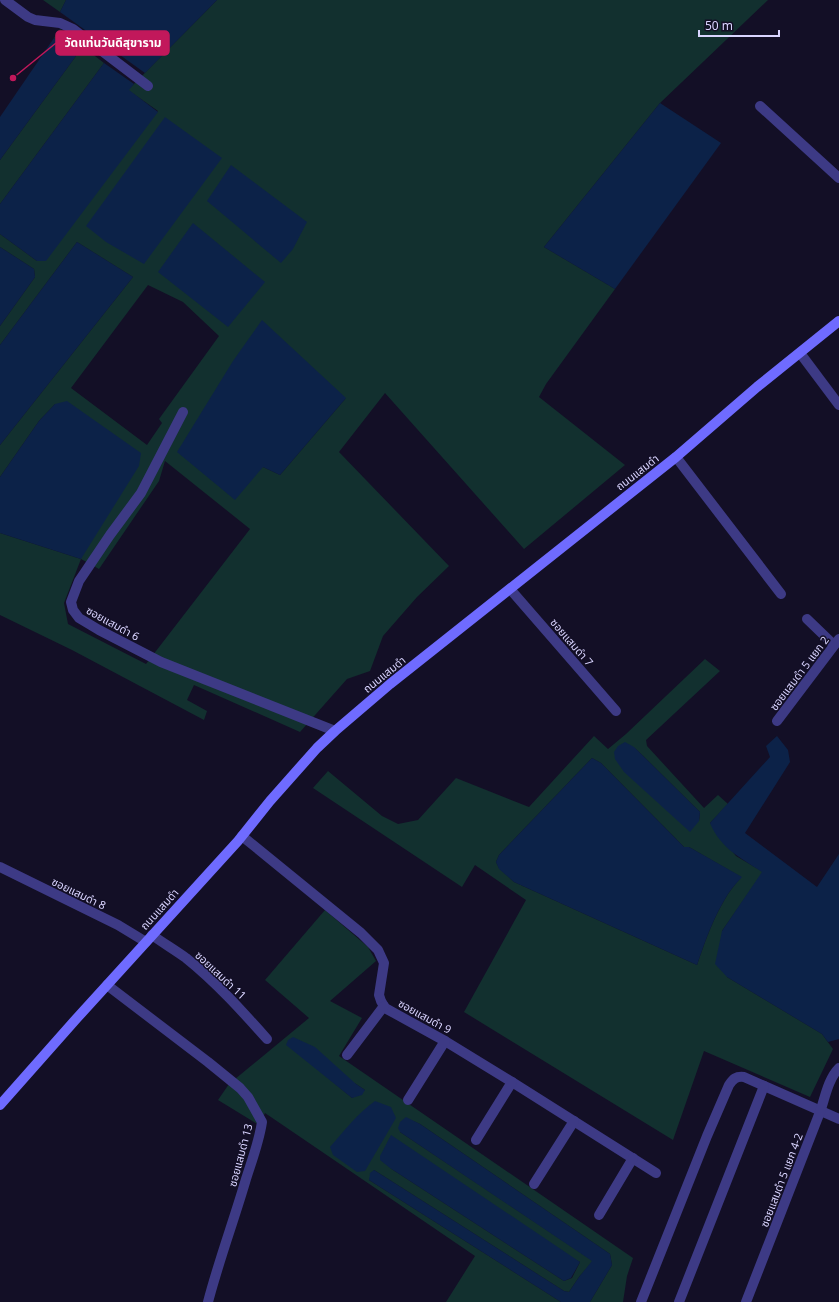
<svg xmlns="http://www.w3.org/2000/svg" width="839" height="1302" font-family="'Noto Sans','Noto Sans Thai',sans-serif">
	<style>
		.green { fill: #12302f; fill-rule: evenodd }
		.water { fill: #0c2248 }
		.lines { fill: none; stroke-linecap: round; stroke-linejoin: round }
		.street { stroke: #3d3a85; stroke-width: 10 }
		.secondary { stroke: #6f6bff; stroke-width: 10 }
		.labels { text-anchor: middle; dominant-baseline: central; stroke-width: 3; stroke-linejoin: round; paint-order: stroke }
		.street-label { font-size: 11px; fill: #d9d4ff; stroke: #130f26 }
		.leader { fill: none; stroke: #c2185b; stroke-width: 1.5 }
		.callout-dot { fill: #c2185b; stroke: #130f26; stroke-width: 1.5 }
		.callout { fill: #c2185b; stroke: #c2185b; stroke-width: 1.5 }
		.callout-label { font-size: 12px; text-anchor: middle; font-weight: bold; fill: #fff }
	</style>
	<rect width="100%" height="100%" fill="#130f26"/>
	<!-- green -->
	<g class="green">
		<path d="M43 0H66L60 12Z"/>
		<path d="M217 0H768L660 103 544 247 615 289 546 384 539 397 625 465 524 549 385 393 339 452 449 566 417 597 383 636 370 671 347 679 300 732 194 685 187 700 207 711 204 720 72 650 0 615V533L81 559 55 404 39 421 0 477V445L133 277 77 242 0 345V326L35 277 34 269 0 247V234L37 261 158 111 128 90ZM148 285 183 302 219 336 159 419 162 423 147 445 71 388ZM346 398 280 475 263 467ZM165 461 250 529 146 664 68 624 64 603 81 559 99 569 159 481Z"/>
		<path d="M60 29 104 63 0 204V160L76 56 54 38Z"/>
		<path d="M705 659 720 671 646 740 647 746 704 808 718 795 728 804 710 823 736 856 763 872 722 931 727 977 822 1034 833 1049 810 1097 704 1051 673 1140 464 1012 526 900 475 865 462 887 313 788 328 771 382 816 398 824 418 820 456 778 529 807 594 736 608 749 626 734ZM634 747 700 812 699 821ZM592 758 601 763 684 847H689L741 877C737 882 732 888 728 894 714 916 705 941 697 965L514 882 499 868 496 862 499 855Z"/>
		<path d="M325 910 368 947 376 961 330 1001 362 1018 339 1056 633 1258 627 1276 623 1302H590L612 1265 610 1254 420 1124 406 1118 400 1132 593 1261 579 1277 569 1292 564 1291 374 1170 369 1180 561 1302H446L475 1256 265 1113 259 1125 218 1100 229 1084 309 1018 265 980ZM304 1058 356 1084 365 1090 352 1098ZM390 1168 580 1262 572 1278 564 1281Z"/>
	</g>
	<!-- water -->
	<g class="water">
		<path d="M66 0H217L145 73 60 12Z"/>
		<path d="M54 38 76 56 0 160V117Z"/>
		<path d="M104 63 134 84 129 90 158 112 46 261H37L0 234V204Z"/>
		<path d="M660 103 721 143 615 289 544 247Z"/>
		<path d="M165 117 222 158 144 264 106 242 86 226Z"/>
		<path d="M231 165 307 222 293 249 281 263 207 201Z"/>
		<path d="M193 223 265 282 228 327 158 272Z"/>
		<path d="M77 242 133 277 0 445V345Z"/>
		<path d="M0 247 34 269 35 277 0 326Z"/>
		<path d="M262 320 346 398 280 475 263 467 235 500 177 452 233 361Z"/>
		<path d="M67 401 141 453 139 466 81 559 0 533V477L39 421 55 404Z"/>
		<path d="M777 736 788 750 790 762 745 833 817 887 839 854V1039L828 1042 822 1034 727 977 715 964 722 931 762 872C740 857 721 849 710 823L770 757 766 746Z"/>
		<path d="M625 742 634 747 700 812 699 821 690 832 624 772 615 759 614 752 618 746Z"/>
		<path d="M592 758 601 763 684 847H689L742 877C737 882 732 888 728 894 714 916 705 941 697 965L514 882 499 869 496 862 499 855Z"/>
		<path d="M293 1037 315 1047 356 1084 365 1090 362 1095 352 1098 286 1045 288 1040Z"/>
		<path d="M375 1101 391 1107 396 1118 365 1171 357 1172 333 1155 330 1147C344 1131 358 1113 375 1101Z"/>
		<path d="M406 1117 420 1124 610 1254 612 1265 590 1302H561L369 1180 370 1173 374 1170 564 1291 569 1292 579 1277 592 1261 400 1132 398 1128 400 1122Z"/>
		<path d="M391 1135 580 1262 571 1278 564 1281 390 1168 380 1160V1156Z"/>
	</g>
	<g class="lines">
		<!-- street -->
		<g class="street">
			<path d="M5 0 28 17 35 20 60 23 73 29 148 86"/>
			<path d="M760 106 839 178"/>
			<path d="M800 353 839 405"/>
			<path d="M183 412 141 493 110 535 79 581 71 602 73 610 79 618 99 630 161 662 335 731"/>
			<path d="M676 457 781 594"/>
			<path d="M510 589 616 711"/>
			<path d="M807 619 834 645"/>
			<path d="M777 721 839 639"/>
			<path d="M242 836 361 933 378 950 384 963 379 995 381 1001 385 1008 445 1041 512 1082 656 1173"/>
			<path d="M0 867 118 925 146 942"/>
			<path d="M152 935C163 943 175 950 186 958 216 982 242 1011 267 1039"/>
			<path d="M107 985 208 1062 240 1088 248 1097 262 1122C259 1142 252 1160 246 1179 234 1220 219 1260 208 1302"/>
			<path d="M347 1055 384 1006"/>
			<path d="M408 1100 445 1041"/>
			<path d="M476 1140 512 1082"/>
			<path d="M534 1184 574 1121"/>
			<path d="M599 1215 633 1158"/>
			<path d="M641 1302 707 1136 729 1085C733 1079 736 1076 744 1077L839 1119"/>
			<path d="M679 1302 764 1086"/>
			<path d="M746 1302 820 1112C825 1098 828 1079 839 1068"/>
		</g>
		<!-- secondary -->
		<path class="secondary" d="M0 1105 77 1018 238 841 270 801 317 748 335 731 390 684 676 457 757 387 839 321"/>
	</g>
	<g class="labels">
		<!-- street labels -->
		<g class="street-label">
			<text transform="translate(637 472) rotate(-38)">ถนนแสมดำ</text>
			<text transform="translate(113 623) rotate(29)">ซอยแสมดำ 6</text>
			<text transform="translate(572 642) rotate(49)">ซอยแสมดำ 7</text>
			<text transform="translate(799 673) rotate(-53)">ซอยแสมดำ 5 แยก 2</text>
			<text transform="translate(384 674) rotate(-39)">ถนนแสมดำ</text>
			<text transform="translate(79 893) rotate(26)">ซอยแสมดำ 8</text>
			<text transform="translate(159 909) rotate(-48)">ถนนแสมดำ</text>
			<text transform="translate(221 975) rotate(43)">ซอยแสมดำ 11</text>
			<text transform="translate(425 1016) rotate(29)">ซอยแสมดำ 9</text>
			<text transform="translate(240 1155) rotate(-75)">ซอยแสมดำ 13</text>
			<text transform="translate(781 1180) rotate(-69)">ซอยแสมดำ 5 แยก 4-2</text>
		</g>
	</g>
	<!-- callouts -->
	<path class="leader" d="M13 78L56 43"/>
	<circle class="callout-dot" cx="13" cy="78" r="4"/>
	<rect class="callout" x="56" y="31" width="113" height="24" rx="4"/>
	<g class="callout-label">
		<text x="113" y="47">วัดแท่นวันดีสุขาราม</text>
	</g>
	<!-- scale -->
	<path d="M699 30v6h80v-6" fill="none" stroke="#d9d4ff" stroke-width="2"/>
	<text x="705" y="30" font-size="12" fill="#d9d4ff" stroke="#130f26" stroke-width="3" paint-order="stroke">50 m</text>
</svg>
